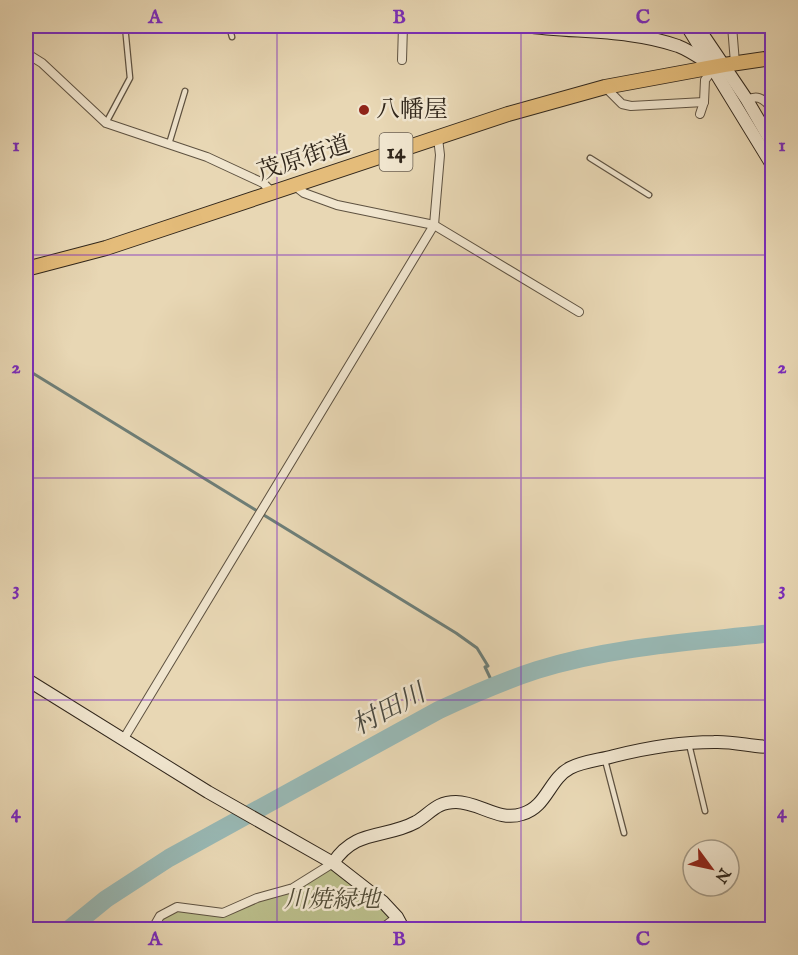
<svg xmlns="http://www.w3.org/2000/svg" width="798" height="955" font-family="'IM FELL English','Noto Serif JP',serif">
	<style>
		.green { fill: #babd8a; stroke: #757252; stroke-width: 1.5 }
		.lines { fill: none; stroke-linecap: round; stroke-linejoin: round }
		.stream { stroke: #6e7e77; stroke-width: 3 }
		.river { stroke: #98b8b4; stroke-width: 18 }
		.lane-casing { stroke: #5e5241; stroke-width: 7 }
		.street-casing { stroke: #5e5241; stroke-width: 10 }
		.secondary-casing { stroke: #30261b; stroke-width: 14 }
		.primary-casing { stroke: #30261b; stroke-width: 16 }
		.lane { stroke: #f0e5ce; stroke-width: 4.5 }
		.street { stroke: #f0e5ce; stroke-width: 8 }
		.secondary { stroke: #f0e5ce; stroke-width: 12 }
		.primary { stroke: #e4bc7a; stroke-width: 14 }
		.grid { fill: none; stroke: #7b2cbf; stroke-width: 1.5; stroke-opacity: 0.55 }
		.poi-dot { fill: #8f2418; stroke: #f0e5ce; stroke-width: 2 }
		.labels { text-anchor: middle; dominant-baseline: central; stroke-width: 5; stroke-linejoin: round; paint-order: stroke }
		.shield { fill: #f0e5ce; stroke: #6a5f51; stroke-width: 1.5 }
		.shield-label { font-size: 22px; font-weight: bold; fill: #30261b }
		.poi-label { font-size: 24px; fill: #30261b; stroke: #f0e5ce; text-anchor: start }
		.street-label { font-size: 24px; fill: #30261b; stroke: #f0e5ce }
		.park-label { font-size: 24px; font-style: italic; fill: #524c37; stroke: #f0e5ce }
		.water-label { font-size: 26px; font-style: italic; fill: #4a4a41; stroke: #f0e5ce }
		.neatline { fill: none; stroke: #7b2cbf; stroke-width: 2 }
		.grid-label { font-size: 20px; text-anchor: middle; font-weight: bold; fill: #7b2cbf }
	</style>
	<rect width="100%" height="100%" fill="#e8d7b4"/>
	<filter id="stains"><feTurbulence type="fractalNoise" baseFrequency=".00333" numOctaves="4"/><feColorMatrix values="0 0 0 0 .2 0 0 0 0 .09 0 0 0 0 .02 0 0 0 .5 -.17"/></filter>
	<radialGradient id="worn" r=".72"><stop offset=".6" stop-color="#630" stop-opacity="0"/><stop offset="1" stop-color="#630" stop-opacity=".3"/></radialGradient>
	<!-- green -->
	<path class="green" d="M333 863 397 917 380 930H152L160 916 177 907 223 913 293 888Z"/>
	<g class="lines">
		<!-- stream -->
		<path class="stream" d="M26 369 456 633 477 648 488 666 485 667 494 686"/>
		<!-- river -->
		<path class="river" d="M68 930 106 899 169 858 439 710C471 695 503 681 537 670 613 646 694 642 772 633"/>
		<defs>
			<g id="lane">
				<path d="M229 26 232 37"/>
				<path d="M26 38 35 26"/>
				<path d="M106 123 130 78 125 26"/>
				<path d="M169 144 185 91"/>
				<path d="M590 158 649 195"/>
				<path d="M689 744 705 811"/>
				<path d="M605 760 624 833"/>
			</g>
			<g id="street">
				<path d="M732 26 735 63"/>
				<path d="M26 53 42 63 106 123 207 157 263 183 272 192"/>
				<path d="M402 60 403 26"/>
				<path d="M605 87 622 104 631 106 704 102"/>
				<path d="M747 100C759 94 763 100 772 107"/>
				<path d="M700 114 704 102 705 80 714 68"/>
				<path d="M295 186 304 193 337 205 434 225 579 312"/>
				<path d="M123 740 434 225 440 155 438 138"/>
				<path d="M152 930 160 916 177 907 223 913 257 898 293 888 333 863"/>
				<path d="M380 930 397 917"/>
			</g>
			<g id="secondary">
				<path d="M525 26C575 33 630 29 678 46 691 51 703 60 714 67"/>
				<path d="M687 26 772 165"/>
				<path d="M697 26 747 100 772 143"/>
				<path d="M26 679 208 792 333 863 383 902 397 917 404 930"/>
				<path d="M333 863C356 828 385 839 416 822 431 813 436 802 456 802 479 802 499 822 522 814 547 807 549 779 570 768 584 761 600 760 614 756 646 748 681 742 714 742 733 741 753 747 772 747"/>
			</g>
			<path id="primary" d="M26 269 106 248 508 114 605 87 724 65 772 58"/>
		</defs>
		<!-- lane casing -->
		<use href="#lane" class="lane-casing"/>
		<!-- street casing -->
		<use href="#street" class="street-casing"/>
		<!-- secondary casing -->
		<use href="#secondary" class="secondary-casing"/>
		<!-- primary casing -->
		<use href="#primary" class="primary-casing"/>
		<!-- lane -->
		<use href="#lane" class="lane"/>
		<!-- street -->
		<use href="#street" class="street"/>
		<!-- secondary -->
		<use href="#secondary" class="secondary"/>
		<!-- primary -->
		<use href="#primary" class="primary"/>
	</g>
	<!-- grid -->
	<path class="grid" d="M277 26V930M521 26V930M26 255H772M26 478H772M26 700H772"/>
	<!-- markers -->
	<circle class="poi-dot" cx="364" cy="110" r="6"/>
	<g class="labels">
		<!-- shield labels -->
		<rect class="shield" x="379.5" y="133" width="33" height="38" rx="4.5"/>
		<g class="shield-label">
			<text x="396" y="152">14</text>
		</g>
		<!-- poi labels -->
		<g class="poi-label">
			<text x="376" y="110">八幡屋</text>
		</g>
		<!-- street labels -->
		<g class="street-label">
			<text transform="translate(304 159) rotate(-18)">茂原街道</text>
		</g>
		<!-- park labels -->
		<g class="park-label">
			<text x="332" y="900">川焼緑地</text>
		</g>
		<!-- water labels -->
		<g class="water-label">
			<text transform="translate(389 710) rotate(-28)">村田川</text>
		</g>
	</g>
	<!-- margin -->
	<rect width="798" height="955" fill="none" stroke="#e8d7b4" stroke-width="66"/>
	<!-- north arrow -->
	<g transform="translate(711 868) rotate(123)"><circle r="28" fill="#f0e5ce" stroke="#a39986" stroke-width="1.5"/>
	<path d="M0-4.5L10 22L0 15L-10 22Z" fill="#8f2418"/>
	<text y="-9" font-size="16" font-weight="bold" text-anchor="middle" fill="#30261b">N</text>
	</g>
	<rect x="33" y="33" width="732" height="889" class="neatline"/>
	<g class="grid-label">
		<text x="155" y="23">A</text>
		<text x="399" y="23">B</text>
		<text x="643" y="23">C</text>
		<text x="16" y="151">1</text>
		<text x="782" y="151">1</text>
		<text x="16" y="373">2</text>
		<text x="782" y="373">2</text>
		<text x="16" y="595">3</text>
		<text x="782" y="595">3</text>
		<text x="16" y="818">4</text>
		<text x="782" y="818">4</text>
		<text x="155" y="945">A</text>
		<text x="399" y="945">B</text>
		<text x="643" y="945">C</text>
	</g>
	<rect width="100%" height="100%" filter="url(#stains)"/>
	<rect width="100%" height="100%" fill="url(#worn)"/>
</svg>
